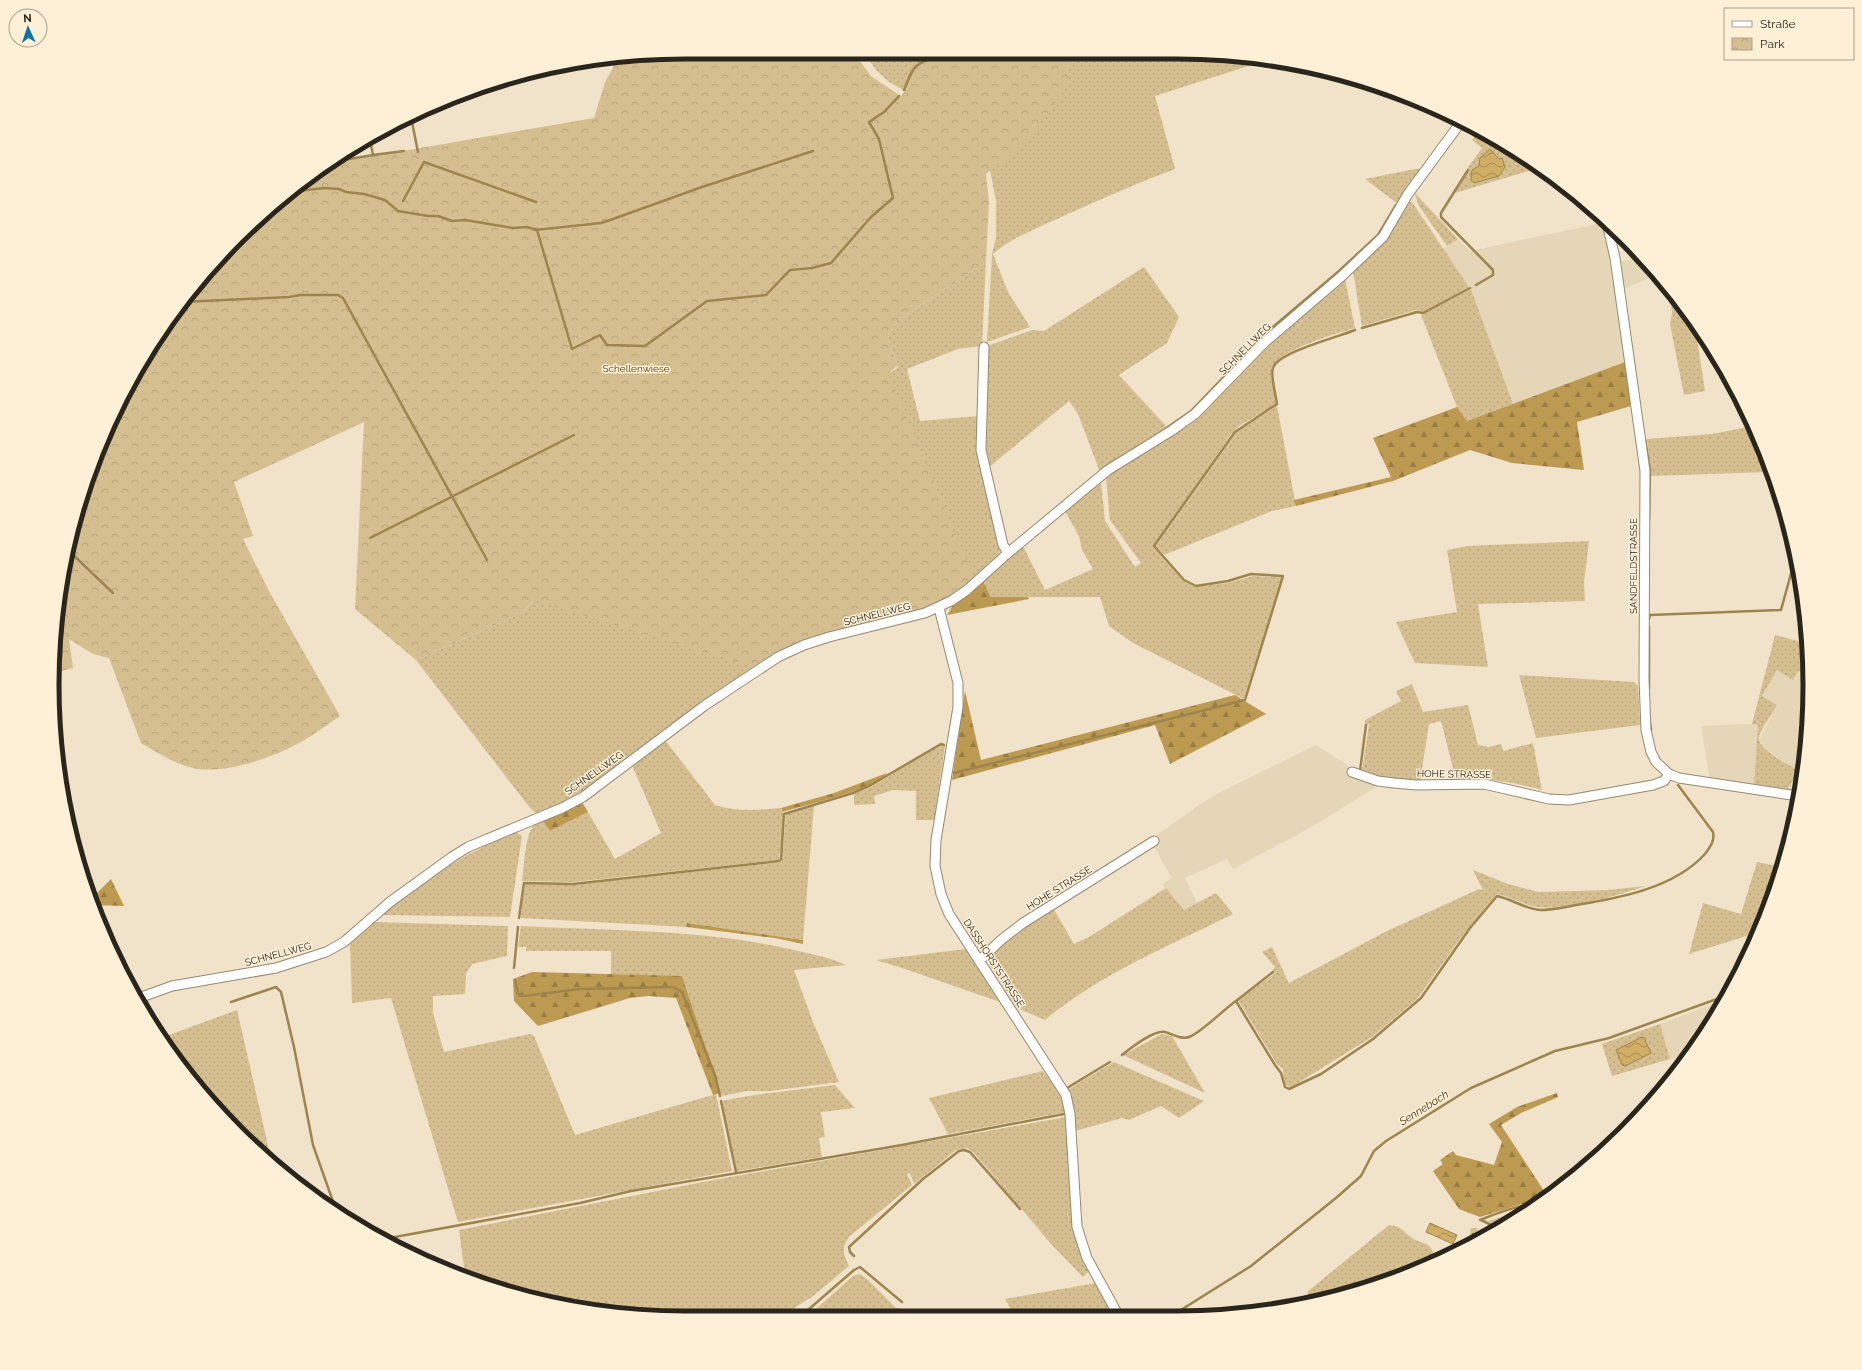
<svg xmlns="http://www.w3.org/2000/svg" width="1862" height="1370" font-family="Raleway,sans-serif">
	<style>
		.built { fill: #e5d6b7 }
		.grass { fill: url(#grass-dots); fill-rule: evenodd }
		.forest { fill: url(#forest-firs) }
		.park { fill: url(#park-crowns) }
		.water { fill: url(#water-waves); stroke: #9e854e }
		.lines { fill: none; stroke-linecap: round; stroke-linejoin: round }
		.stream { stroke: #9e854e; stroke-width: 2.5 }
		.street-casing { stroke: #958972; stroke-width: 11 }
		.street { stroke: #fff; stroke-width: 9 }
		.labels { text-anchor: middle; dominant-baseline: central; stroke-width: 3; stroke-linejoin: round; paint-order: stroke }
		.street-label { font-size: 10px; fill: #2a261c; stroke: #fdf0d7 }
		.park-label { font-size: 10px; fill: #553e00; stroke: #fdf0d7 }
		.water-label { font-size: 11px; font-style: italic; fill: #473817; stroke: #fdf0d7 }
		.rim { fill: none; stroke: #2a261c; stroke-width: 5 }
	</style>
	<defs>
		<pattern id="grass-dots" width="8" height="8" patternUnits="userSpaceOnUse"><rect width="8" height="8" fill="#d5bf91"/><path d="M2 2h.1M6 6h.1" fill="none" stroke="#b7a47c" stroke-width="1.8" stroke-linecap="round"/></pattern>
		<pattern id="forest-firs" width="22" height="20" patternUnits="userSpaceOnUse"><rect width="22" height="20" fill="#bc9a51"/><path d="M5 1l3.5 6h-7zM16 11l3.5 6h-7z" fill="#997d42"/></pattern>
		<pattern id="park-crowns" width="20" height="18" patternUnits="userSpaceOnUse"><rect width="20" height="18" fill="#d5bf91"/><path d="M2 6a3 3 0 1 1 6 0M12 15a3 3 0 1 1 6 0" fill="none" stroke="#b7a47c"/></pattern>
		<pattern id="water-waves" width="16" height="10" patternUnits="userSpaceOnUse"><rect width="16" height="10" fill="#d0ae64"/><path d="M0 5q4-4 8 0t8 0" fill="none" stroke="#a98d52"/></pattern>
	</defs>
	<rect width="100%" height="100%" fill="#f0e3ca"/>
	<!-- built -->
	<g class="built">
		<path d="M1602 223 1614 280 1625 362 1513 404 1471 289 1443 249 1458 239 1470 251Z"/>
		<path d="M1640 258 1653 272 1654 276 1624 289 1620 261Z"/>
		<path d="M1777 670 1800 671 1808 675 1805 767 1799 791 1788 789 1797 774 1796 769 1765 749 1759 740 1777 705 1762 696Z"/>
		<path d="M1752 724 1758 725 1754 784 1710 781 1701 726Z"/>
		<path d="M1316 745 1352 768 1347 774 1379 785 1315 825 1233 869 1227 859 1185 878 1197 903 1184 910 1162 884 1172 878 1150 840 1199 805 1217 794Z"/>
		<path d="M1726 999 1683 1060 1670 1059 1660 1024Z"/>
	</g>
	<!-- grass -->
	<g class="grass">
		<path d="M1218 53 1264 61 1155 96 1175 169C1135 184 1096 201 1057 219 1035 229 1011 238 993 254L1008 292 1030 327 987 342 992 254 996 237V201L989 165 905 91 889 82 877 71 866 56Z"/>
		<path d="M1479 132 1528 158 1532 170 1455 193 1469 170 1467 169 1482 148 1472 140ZM1479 166 1505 167 1499 176 1474 183 1472 171Z"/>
		<path d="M1415 169H1421L1398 204 1365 179Z"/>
		<path d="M1414 192 1458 239 1447 246 1419 206Z"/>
		<path d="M1409 202H1412L1469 287 1423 312 1416 310 1362 326 1353 271 1386 240Z"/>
		<path d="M986 262 982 346 958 349 907 369 920 421 979 416 1000 555 964 587 761 662 688 712 596 783 560 804 537 814 530 808 416 660 524 612 535 598 897 368 898 365 891 349 888 334 899 320Z"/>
		<path d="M1144 267 1179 317 1167 343 1119 375 1168 428 1100 472 1078 414 1069 401 988 468 984 450 987 346 1032 330 1044 331Z"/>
		<path d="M1345 279 1355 328C1335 334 1278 350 1271 369L1276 404 1239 426 1230 436 1153 547 1183 581 1195 587 1228 583 1253 576 1282 577 1244 699 1133 643 1109 626 1100 597H991L983 581 1023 546 1045 590 1093 569 1082 550 1079 536 1065 511 1101 482 1105 521 1135 567 1141 563 1110 520 1106 478 1197 417 1273 341Z"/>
		<path d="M1669 288 1679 299 1695 326 1705 391 1684 395 1670 324 1672 313Z"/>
		<path d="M1471 289 1513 404 1467 421 1457 407 1421 315Z"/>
		<path d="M1277 406 1296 506 1272 511 1164 555 1156 546 1237 432Z"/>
		<path d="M1753 426 1770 472 1651 476 1647 439 1712 434Z"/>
		<path d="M1589 541 1584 582 1585 601 1478 604 1488 667 1415 663 1396 622 1457 612 1447 550 1468 546Z"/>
		<path d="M1775 635 1809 644 1808 675 1798 671 1793 680 1777 670 1762 696 1777 705C1773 713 1760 730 1759 738 1758 750 1787 763 1796 769L1797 774 1788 789 1754 784 1758 725 1752 724Z"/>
		<path d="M1519 675 1634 682 1638 686 1640 725 1536 738Z"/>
		<path d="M1412 684 1423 712 1468 705 1478 745 1489 747 1501 744 1503 751 1533 743 1542 790C1509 781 1489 778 1456 780L1441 721 1429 724 1420 782 1377 777 1362 772 1369 724H1365V720L1401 701 1396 691Z"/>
		<path d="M665 740 715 805C735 812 760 810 781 808 787 818 780 847 779 860L573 882 522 881C524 868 525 834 534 825 536 823 540 822 543 821L550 831 588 812 615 859 661 833 632 765Z"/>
		<path d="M941 745 945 746 934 820H916V791L893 790 874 796 875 804 854 805V794L871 787Z"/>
		<path d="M814 806 803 940 687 923V927L521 918 522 898 526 884 573 885 782 862 786 814Z"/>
		<path d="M516 832 522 836 510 917 382 915C423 879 465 853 516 832Z"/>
		<path d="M1757 862 1781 867 1776 888 1756 933 1689 954 1703 903 1741 914Z"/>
		<path d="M1473 870 1508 884 1539 892 1608 890 1646 886C1615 896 1569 910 1537 907 1523 905 1511 897 1497 894L1465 932 1417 999 1372 1037 1293 1086 1289 1087C1282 1084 1283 1076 1283 1069L1277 1064 1238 1000 1275 973 1273 970 1275 967 1262 952 1272 947 1289 983 1387 931 1479 889 1483 890Z"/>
		<path d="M1166 888 1184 910 1216 893 1233 914C1169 946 1100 974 1045 1020L1017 1008 988 962C999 938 1031 923 1053 908L1074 944 1089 937Z"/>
		<path d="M375 922 508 926 507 956 472 964 466 973 465 994 433 996V1013L444 1052 530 1034 534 1036 575 1135 716 1094 732 1171 458 1222 391 998 352 1003 350 943Z"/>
		<path d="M521 926C612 931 705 929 794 950 811 954 829 957 846 965L794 970 813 1022 839 1082 770 1091H747L722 1096 682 977 611 974V951H526V947H518Z"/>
		<path d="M966 949 1003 1003 905 969 876 960Z"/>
		<path d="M148 999 157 1032 138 1003Z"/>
		<path d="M237 1010 272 1163C229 1126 193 1086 161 1038Z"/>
		<path d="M1660 1024 1670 1059 1612 1076 1602 1044Z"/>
		<path d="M1162 1034 1172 1036 1205 1093 1123 1055Z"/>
		<path d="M1114 1062 1204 1101 1179 1118 1161 1106 1129 1120 1122 1118 1075 1131C1074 1116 1075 1103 1067 1090Z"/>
		<path d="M1043 1071 1061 1096 1066 1112 948 1134 929 1098Z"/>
		<path d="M835 1085 855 1108 821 1112 825 1137 819 1138 822 1157 737 1171 722 1101C759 1093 798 1090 835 1085Z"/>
		<path d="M1066 1117 1078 1244 1089 1271 1083 1277 1052 1245 973 1152 967 1148 956 1150 914 1184 910 1173 907 1174 912 1185 850 1236C841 1248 843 1253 849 1266L812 1297 781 1316 643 1317 521 1296 465 1275 459 1230 703 1182Z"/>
		<path d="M1531 1208 1502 1228 1488 1221Z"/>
		<path d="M1389 1225C1403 1227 1401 1230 1411 1237 1422 1246 1428 1238 1435 1256L1430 1264 1419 1270 1341 1296 1313 1302 1307 1292Z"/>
		<path d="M1471 1228H1477L1478 1241 1469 1245Z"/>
		<path d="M860 1274 868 1280 896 1308 908 1310 902 1315 808 1316 853 1276Z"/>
		<path d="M1096 1283 1113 1314H1014L1005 1299Z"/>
	</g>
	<!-- forest -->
	<g class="forest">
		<path d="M1625 362 1631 406 1577 422 1584 470 1512 463 1470 450 1393 481 1296 506 1294 500 1391 477 1373 438 1457 407 1467 421Z"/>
		<path d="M983 581 991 597H1028L1029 599 947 615 953 605Z"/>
		<path d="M965 691 981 760 1235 695 1266 714 1170 764 1155 725 952 780Z"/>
		<path d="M887 773C877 789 804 805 783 812L781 808 834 793Z"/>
		<path d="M582 802 588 812 550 831 543 821Z"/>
		<path d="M111 879 124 906 93 905 91 899Z"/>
		<path d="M687 923 803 940V944L775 938 687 927Z"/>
		<path d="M532 972 682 976 721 1093 713 1095 676 998 648 996 630 998 538 1026 514 1001 513 979Z"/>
		<path d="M1557 1093 1558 1097 1521 1113 1501 1125 1548 1197 1541 1201 1528 1202 1480 1217 1459 1209 1433 1171 1443 1164 1440 1160 1453 1151 1456 1155 1494 1165 1502 1142 1489 1124 1517 1107Z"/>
	</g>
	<!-- park -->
	<path class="park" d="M1070 54 1071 64 1065 91 1018 151 986 174 989 202 986 262 899 320 888 334 891 349 898 365 889 373 890 377 974 578 948 598 924 609 778 653 754 667 533 600 524 612 416 660 355 609 364 422 234 482 253 536 243 539 269 591 340 716C326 725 313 736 299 743 272 758 223 775 193 768 174 764 157 752 141 743L109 658 93 654 69 639 73 668 54 673 53 644 64 562 86 482 117 405 159 334 209 267 268 209 327 164 594 118 605 82 613 68 615 57 856 56 872 77 901 96 905 91 915 67 943 55Z"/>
	<!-- water -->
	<g class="water">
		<path d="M1490 149 1499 159 1502 158 1505 167 1499 176 1474 183 1471 180 1472 170 1479 166 1480 158Z"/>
		<path d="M1642 1037 1644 1038 1651 1053 1625 1066 1622 1065 1616 1050Z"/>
		<path d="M1430 1223 1457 1235 1453 1244 1426 1232Z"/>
	</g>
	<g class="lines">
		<!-- stream -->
		<g class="stream">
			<path d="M904 90C914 65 913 65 939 55"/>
			<path d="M411 117 418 152"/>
			<path d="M370 139 373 155 404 151"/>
			<path d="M344 160 373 155"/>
			<path d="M329 162H331"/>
			<path d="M1468 170 1441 213V217L1493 270V275L1476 285"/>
			<path d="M290 192 324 188 339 189 346 192 364 194 385 200 398 211 428 216H438L452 221 465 220 513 228 527 227 537 230 572 349 600 335 607 345 645 346 707 301 766 295 790 270 812 268 831 263 871 217 893 198 879 139 869 122 884 112 899 96"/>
			<path d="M403 201 424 162 536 202"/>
			<path d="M535 230 601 223 613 219 702 187 813 151"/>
			<path d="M182 302 289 297 300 295H338L343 298 487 560"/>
			<path d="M1362 328 1417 312 1423 313 1470 288"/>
			<path d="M1168 427 1191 411 1268 331 1339 271 1378 235 1396 205"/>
			<path d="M1645 439 1650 471 1649 520"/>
			<path d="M370 538 574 435"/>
			<path d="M67 549 113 593"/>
			<path d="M1649 619 1650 615 1781 610 1795 559"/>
			<path d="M1649 688V627"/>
			<path d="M1650 723 1651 730"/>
			<path d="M57 753 63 757 60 783"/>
			<path d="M1360 771 1366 725"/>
			<path d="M954 773 1245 700 1283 576 1251 574 1228 581 1196 586 1184 580 1154 546 1235 432 1277 404C1276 396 1270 374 1273 368 1278 352 1339 337 1355 330"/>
			<path d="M519 918 524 883 573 884 779 861 781 860 784 814 853 793 871 785 941 744 944 745"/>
			<path d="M514 968 518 927"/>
			<path d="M515 980 518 994 524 996 579 989 673 987 682 992 715 1075 720 1096"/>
			<path d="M1236 1001 1273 972"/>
			<path d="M231 1002 276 987 281 992 294 1047 313 1145 336 1210"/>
			<path d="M1122 1055C1131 1048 1153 1030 1165 1032 1173 1034 1181 1040 1189 1037 1201 1033 1224 1009 1236 1001L1275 1065 1281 1073 1285 1087 1289 1089 1321 1074 1373 1039 1421 998 1470 928 1497 896C1512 899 1525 909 1540 910 1552 910 1565 907 1576 905 1620 898 1674 888 1705 854 1710 847 1715 841 1713 832L1678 785"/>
			<path d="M1067 1088 1110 1062"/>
			<path d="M721 1101 736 1172"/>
			<path d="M1480 1220C1497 1213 1518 1205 1536 1204"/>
			<path d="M1481 1220 1500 1229"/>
			<path d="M384 1239 580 1203 631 1191 902 1145 1064 1114"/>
			<path d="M1473 1243V1234"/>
			<path d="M854 1256 850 1252 849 1247 923 1179 959 1151 964 1150 970 1152 1020 1209"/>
			<path d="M1176 1313 1251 1266 1336 1198 1361 1176 1374 1151 1386 1141 1471 1088 1555 1051 1609 1038 1728 995"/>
			<path d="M801 1316 854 1270 860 1267 902 1302"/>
		</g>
		<defs>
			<g id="street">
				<path d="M1607 223 1615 258 1645 471 1644 679 1646 730 1651 752 1656 762 1669 774 1679 778 1798 796"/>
				<path d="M984 347 981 450 1003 545 1008 553"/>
				<path d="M939 608 958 683V707L936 840 935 866 941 894 949 914 1066 1095 1070 1114 1077 1227 1087 1258 1117 1313"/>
				<path d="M1352 772 1378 781 1394 783 1416 785 1484 784 1549 799 1569 800 1653 785 1664 781 1669 774"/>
				<path d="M980 960 1001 940 1023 923 1154 841"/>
				<path d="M136 999 172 986 276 968 326 952 344 942 390 902 452 857 468 847 562 808 583 797 704 706 778 657 804 645 829 637 925 613 951 601 967 590 1008 553 1108 470 1171 431 1195 414 1265 342 1342 276 1383 237 1408 194 1461 122"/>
			</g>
		</defs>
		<!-- street casing -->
		<use href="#street" class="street-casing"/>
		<!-- street -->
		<use href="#street" class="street"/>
	</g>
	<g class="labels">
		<!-- street labels -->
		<g class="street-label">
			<text transform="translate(1245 349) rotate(-45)">SCHNELLWEG</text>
			<text transform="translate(1633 566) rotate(-90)">SANDFELDSTRASSE</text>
			<text transform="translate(877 614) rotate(-14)">SCHNELLWEG</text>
			<text transform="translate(594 773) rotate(-35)">SCHNELLWEG</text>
			<text transform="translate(1454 774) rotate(1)">HOHE STRASSE</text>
			<text transform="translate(1059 888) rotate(-32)">HOHE STRASSE</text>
			<text transform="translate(278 954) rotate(-15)">SCHNELLWEG</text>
			<text transform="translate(994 963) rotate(57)">DASSHORSTSTRASSE</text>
		</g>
		<!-- park labels -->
		<g class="park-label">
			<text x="636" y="368">Schellenwiese</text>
		</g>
		<!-- water labels -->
		<g class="water-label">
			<text transform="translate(1424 1108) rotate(-32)">Sennebach</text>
		</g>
	</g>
	<!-- crop -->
	<path d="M0 0H1862V1370H0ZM685 59H1177A626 626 0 0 1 1803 685V685A626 626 0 0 1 1177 1311H685A626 626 0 0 1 59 685V685A626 626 0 0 1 685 59Z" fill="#fdf0d7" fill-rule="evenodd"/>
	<path class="rim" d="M685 59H1177A626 626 0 0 1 1803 685V685A626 626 0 0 1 1177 1311H685A626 626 0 0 1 59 685V685A626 626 0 0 1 685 59Z"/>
	<!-- legend -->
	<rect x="1724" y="8" width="130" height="52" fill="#fdf0d7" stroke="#a99f8c"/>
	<rect x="1732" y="21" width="20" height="6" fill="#ffffff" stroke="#a99f8c"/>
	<text x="1760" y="28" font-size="12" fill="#2a261c">Straße</text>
	<rect x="1732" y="38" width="20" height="12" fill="url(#park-crowns)" stroke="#a99f8c"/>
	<text x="1760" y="48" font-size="12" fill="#2a261c">Park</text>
	<!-- north arrow -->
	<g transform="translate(28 28) rotate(357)"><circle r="19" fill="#fdf0d7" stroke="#a99f8c"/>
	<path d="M0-3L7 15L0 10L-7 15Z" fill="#1074a1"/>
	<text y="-6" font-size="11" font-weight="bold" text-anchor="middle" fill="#2a261c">N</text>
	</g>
</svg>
